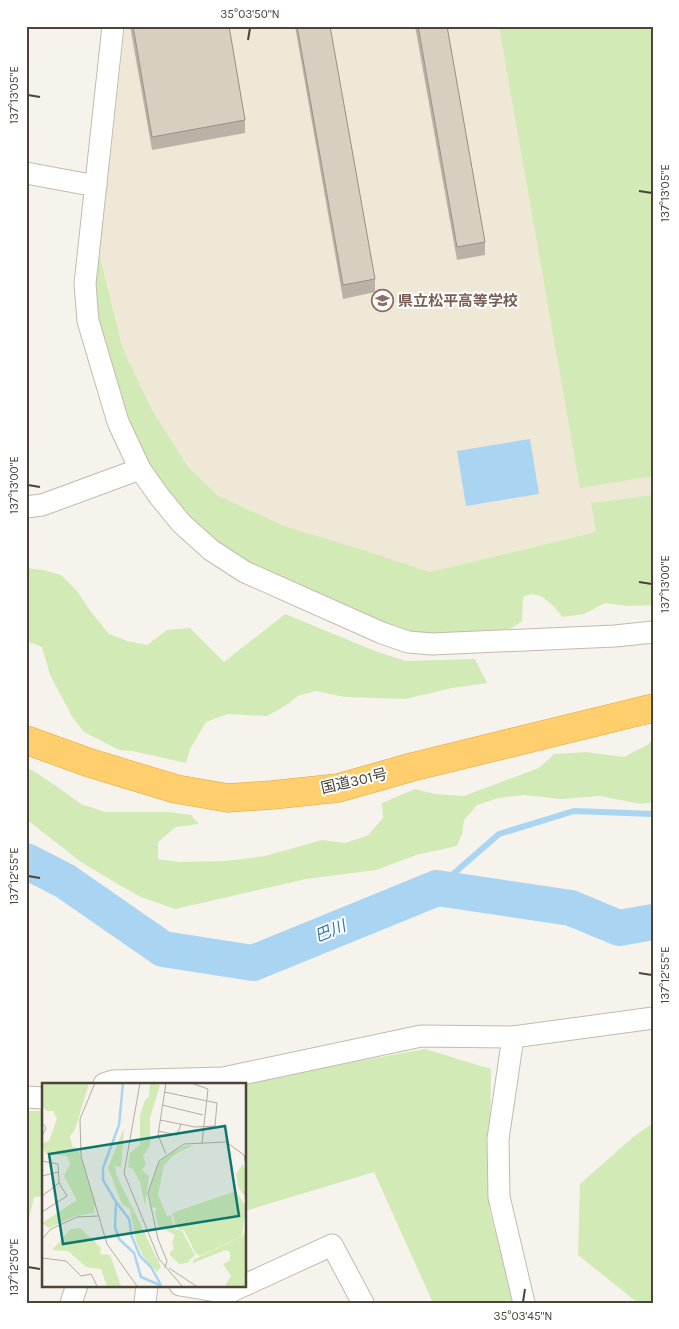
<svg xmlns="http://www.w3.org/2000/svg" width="679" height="1329" font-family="Karla,'Noto Sans JP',sans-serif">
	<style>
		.education { fill: #efe8d6 }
		.green { fill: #d2eab5 }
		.water { fill: #a9d4f2 }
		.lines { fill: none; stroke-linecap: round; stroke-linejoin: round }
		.stream { stroke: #a9d4f2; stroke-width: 6 }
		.river { stroke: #a9d4f2; stroke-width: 36 }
		.street-casing { stroke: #c2bbae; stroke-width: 23 }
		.highway-casing { stroke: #e0a43c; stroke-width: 29 }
		.street { stroke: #fff; stroke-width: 21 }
		.highway { stroke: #ffcf6e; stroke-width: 28 }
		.wall { fill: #bab2a6 }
		.building { fill: #d8cfc1; stroke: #979187 }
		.ticks { fill: none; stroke: #4b4439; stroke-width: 2 }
		.labels { text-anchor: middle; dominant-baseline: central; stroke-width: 4; stroke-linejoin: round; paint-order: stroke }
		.education-label { font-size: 15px; font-weight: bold; fill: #785e54; stroke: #fff; text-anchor: start }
		.street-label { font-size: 15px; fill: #4b4439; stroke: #fff }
		.water-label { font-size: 16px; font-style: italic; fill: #2e7ab2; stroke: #fff }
		.inset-river { fill: none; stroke: #a9d4f2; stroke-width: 2.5 }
		.inset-road { fill: none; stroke: #b2ada4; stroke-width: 1 }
		.view { fill: #0f766e; fill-opacity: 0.15; stroke: #0f766e; stroke-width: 2.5 }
		.inset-edge { fill: none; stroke: #4b4439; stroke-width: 2.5 }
		.neatline { fill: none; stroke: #4b4439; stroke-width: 2 }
		.ticks-label { font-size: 12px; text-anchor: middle; fill: #4b4439 }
	</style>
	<rect width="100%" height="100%" fill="#f6f3ec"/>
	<!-- education -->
	<path class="education" d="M125 26H653V495L591 503 596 532 430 572 364 550 284 526 217 495 189 468 152 410 123 349 99 253Z"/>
	<!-- green -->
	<g class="green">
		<path d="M499 26H653V476L580 488Z"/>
		<path d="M99 253 123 349 152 410 189 468 217 495 284 526 364 550 430 572 596 532 591 503 653 495V605L628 606 605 603 584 614 563 617C553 606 539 587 523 597L522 621 512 628 499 631 431 636 406 634 249 562 212 540 186 515 165 489 149 463 128 420 97 324 95 288Z"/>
		<path d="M26 568 43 570 61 575 77 591 91 612 109 634 127 641 147 645 167 630 190 628 224 662 285 614 375 651 406 661 475 659 487 683 452 688 405 699 345 697 315 691 298 696 285 706 267 716 228 714 206 722 190 749 186 763 132 751 119 750 84 732 73 718 50 675 42 647 26 641Z"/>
		<path d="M653 740V802L641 804 600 796 561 799 524 795 498 798 477 805 464 820 462 834 457 846 416 855 376 870 306 879 175 909 141 897 121 886 81 862 26 819V768L32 770 56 786 81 804 105 812H169L191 815 199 824 176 827 158 842V859L179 862 226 861 265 856 322 840 345 843 367 836 383 818 382 803 415 789 435 794 464 796 539 768 554 754 586 752 624 757 647 745Z"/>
		<path d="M425 1049 491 1069 489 1208 514 1303H433L374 1172 245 1211V1084H232Z"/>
		<path d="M26 1111H44V1196L34 1197 26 1232Z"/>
		<path d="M653 1123V1303H638L578 1255 580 1184 632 1138Z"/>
	</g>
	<!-- water -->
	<path class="water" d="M530 439 539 494 466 506 457 451Z"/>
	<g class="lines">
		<!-- stream -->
		<path class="stream" d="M437 888 499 834 574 811 653 814"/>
		<!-- river -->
		<path class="river" d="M26 861 65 881 163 949 253 963 437 888 571 908 619 928 653 922"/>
		<defs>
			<g id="street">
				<path d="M113 26 85 284 88 321 118 422 140 469 159 496 181 523 211 550 245 572 382 633 408 642 432 644 615 636 653 632"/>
				<path d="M26 173 96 186"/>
				<path d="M26 507 42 505 140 469"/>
				<path d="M513 1037 498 1139 499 1197 524 1303"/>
				<path d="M104 1084 113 1081 223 1078 421 1036 513 1037 653 1018"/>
				<path d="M26 1097 44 1098"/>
				<path d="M180 1285 228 1293 244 1285"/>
				<path d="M245 1285 332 1245 363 1303"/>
				<path d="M71 1303 77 1285"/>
				<path d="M145 1303 147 1285"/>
			</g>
			<path id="highway" d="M26 740 90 763 176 789 228 798 272 795 338 788 412 767 653 708"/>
		</defs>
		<!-- street casing -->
		<use href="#street" class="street-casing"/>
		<!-- highway casing -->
		<use href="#highway" class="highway-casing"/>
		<!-- street -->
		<use href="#street" class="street"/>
		<!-- highway -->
		<use href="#highway" class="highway"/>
	</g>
	<!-- wall -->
	<g class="wall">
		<path d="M130 26H229L245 120V133L152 150Z"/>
		<path d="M295 26H330L375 279V292L343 299Z"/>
		<path d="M415 26H447L485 242V255L457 260Z"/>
	</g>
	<!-- building -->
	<g class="building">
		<path d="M133 26H229L245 120 152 137Z"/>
		<path d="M297 26H330L375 279 343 285Z"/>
		<path d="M418 26H447L485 242 457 247Z"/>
	</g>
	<!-- ticks -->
	<path class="ticks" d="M248 40 250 28M28 95 40 97M639 191 652 193M28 485 40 487M639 582 652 584M28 876 40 878M639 973 652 975M28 1267 40 1269M523 1302 525 1289"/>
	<!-- icons -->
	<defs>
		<symbol id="school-ring" viewBox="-11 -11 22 22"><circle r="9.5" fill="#fff" stroke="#8d6e63" stroke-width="1.5"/><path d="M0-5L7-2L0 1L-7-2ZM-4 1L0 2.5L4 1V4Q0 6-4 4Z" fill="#8d6e63"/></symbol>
	</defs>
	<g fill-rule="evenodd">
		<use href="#school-ring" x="370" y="288" width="25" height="25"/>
	</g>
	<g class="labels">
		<!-- education labels -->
		<g class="education-label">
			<text x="398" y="301">県立松平高等学校</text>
		</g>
		<!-- street labels -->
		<g class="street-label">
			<text transform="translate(354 781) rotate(-13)">国道301号</text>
		</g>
		<!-- water labels -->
		<g class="water-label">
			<text transform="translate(330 931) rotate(-22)">巴川</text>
		</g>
	</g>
	<!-- overview -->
	<g transform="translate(42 1083)">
		<rect width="204" height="204" fill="#f6f3ec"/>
		<path d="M0 0H47L33 47 28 53 30 63 36 66 41 80 53 121 52 130 33 133 7 145 0 140 35 117 22 93 28 81 25 73 4 71 0 63V60L7 58 15 36 11 28H5L0 23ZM108 0 118 2 108 35V63L101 73 104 81 100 87 107 94 103 122 98 99 91 86 86 84 88 70 98 62V33L103 17 107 14ZM82 45 79 85 73 82 74 91 119 184 115 189 101 173 94 158 88 126 80 121 66 85ZM151 62 132 72 122 82 116 112 125 133 129 132 132 146 140 148 153 172 145 180 137 181 127 171 132 165 130 159 133 152 116 143 113 130 115 125 110 124 107 110 116 82 121 75 142 63ZM201 81 204 88V114L197 106 194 91ZM194 108 204 124 200 153 158 173 154 171 142 147H137L134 143 130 130ZM38 145 59 165 58 171 68 172 79 203H65L59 186 44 184 26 168 10 167 29 146ZM204 147V203H183L189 193 181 181 188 177V169L184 167 151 180V177L201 153Z" fill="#d2eab5"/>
		<path class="inset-river" d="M81 0 77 42 61 85V97L74 119 73 144 77 156 92 170 99 194 120 203M74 119 87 136 90 154 98 173 109 184 119 202"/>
		<path class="inset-road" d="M53 0 38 36 39 73 65 161 95 203M98 0 82 90 117 176 140 203M149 0 166 6 160 60M120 22 161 32M118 37 153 44 173 43 175 20 122 9M0 40 4 45 0 53M116 48 135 52 139 41M124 71 116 52 124 0M0 78 16 81 17 100 25 113 0 129M0 93 16 89M0 113 17 100M0 156 9 146 35 134 56 133M0 175 24 178 39 193 49 191 55 203M123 185 125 178 116 156 106 110 117 78 142 61 184 59 202 72 204 84M127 185 154 203"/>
		<path class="view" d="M183 43 197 133 21 161 7 71Z"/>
		<rect width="204" height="204" class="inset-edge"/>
	</g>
	<!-- border -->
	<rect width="679" height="1329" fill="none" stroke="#ffffff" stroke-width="55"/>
	<rect x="28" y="28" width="624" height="1274" class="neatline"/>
	<g class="ticks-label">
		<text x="250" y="18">35°03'50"N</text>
		<text transform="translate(14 95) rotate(-90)" y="4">137°13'05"E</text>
		<text transform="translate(665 193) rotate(-90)" y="4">137°13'05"E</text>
		<text transform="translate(14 485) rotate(-90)" y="4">137°13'00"E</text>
		<text transform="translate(665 584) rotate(-90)" y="4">137°13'00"E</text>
		<text transform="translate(14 876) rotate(-90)" y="4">137°12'55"E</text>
		<text transform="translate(665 975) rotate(-90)" y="4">137°12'55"E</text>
		<text transform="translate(14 1267) rotate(-90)" y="4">137°12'50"E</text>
		<text x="523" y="1320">35°03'45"N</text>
	</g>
</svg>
